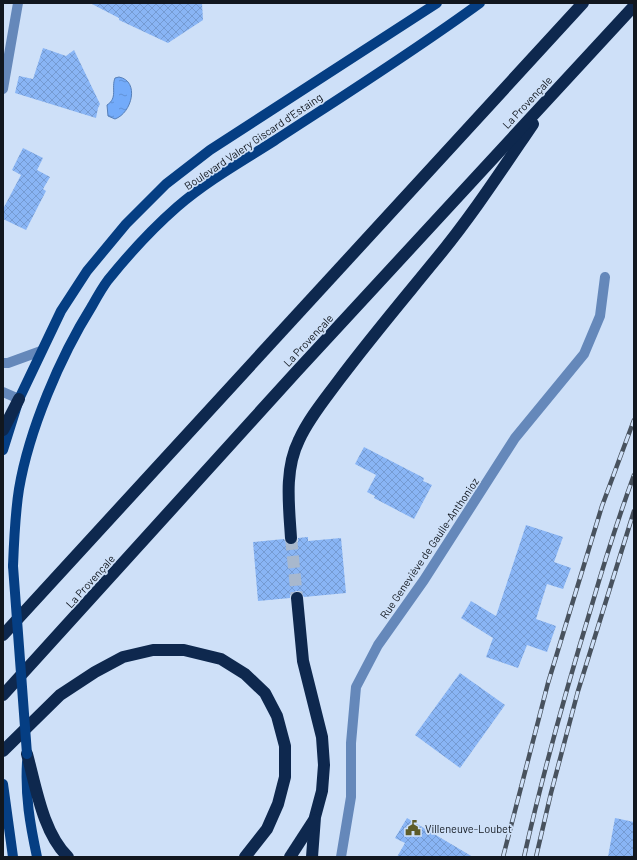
<svg xmlns="http://www.w3.org/2000/svg" width="637" height="860" font-family="Barlow,sans-serif">
	<style>
		.water { fill: url(#water-ripples); stroke: #567fb8 }
		.building { fill: url(#building-cross-hatch) }
		.lines { fill: none; stroke-linecap: round; stroke-linejoin: round }
		.highway-tunnel { stroke: #a8b8cd; stroke-width: 12; stroke-dasharray: 12 6; stroke-linecap: butt }
		.minor { stroke: #6588ba; stroke-width: 10 }
		.major { stroke: #053e83; stroke-width: 10 }
		.highway { stroke: #0e284e; stroke-width: 12 }
		.rail-casing { stroke: #48525e; stroke-width: 4.5 }
		.rail { stroke: #cee0f8; stroke-width: 3; stroke-dasharray: 9; stroke-linecap: butt }
		.major-bridge { stroke: #053e83; stroke-width: 10 }
		.labels { text-anchor: middle; dominant-baseline: central; stroke-width: 3.5; stroke-linejoin: round; paint-order: stroke }
		.street-label { font-size: 11px; fill: #11171f; stroke: #cee0f8 }
		.poi-label { font-size: 11px; fill: #11171f; stroke: #cee0f8; text-anchor: start }
	</style>
	<defs>
		<pattern id="water-ripples" width="26" height="14" patternUnits="userSpaceOnUse"><rect width="26" height="14" fill="#73abfa"/><path d="M2 4q2-2 4 0t4 0M15 11q2-2 4 0t4 0" fill="none" stroke="#6292d6"/></pattern>
		<pattern id="building-cross-hatch" width="8" height="8" patternUnits="userSpaceOnUse"><rect width="8" height="8" fill="#89b5f5"/><path d="M0 0l8 8M0 8l8-8" fill="none" stroke="#759bd2"/></pattern>
	</defs>
	<rect width="100%" height="100%" fill="#cee0f8"/>
	<!-- water -->
	<path class="water" d="M119 77C140 81 132 113 115 119L108 116 107 105C118 98 111 88 115 78Z"/>
	<!-- building -->
	<g class="building">
		<path d="M90 3H202L203 20 168 43 119 20V18Z"/>
		<path d="M43 48 66 56 74 50 100 104 98 108 96 118 15 93 19 76 33 79Z"/>
		<path d="M23 148 43 158 37 170 50 177 43 189 46 191 26 230 3 219V209L21 175 12 170Z"/>
		<path d="M364 447 424 478 423 481 432 485 414 519 374 498 375 496 367 492 376 475 355 464Z"/>
		<path d="M526 525 563 537 554 562 571 568 563 589 547 584 536 619 556 626 547 652 527 645 518 668 486 657 493 638 461 618 471 601 496 616Z"/>
		<path d="M308 537V541L341 538 346 593 304 597 300 591H296L290 595V598L258 601 253 542 284 539 287 545H292L298 542V538Z"/>
		<path d="M460 673 505 705 460 768 415 735Z"/>
		<path d="M407 818 473 857H397L405 843 395 838Z"/>
		<path d="M615 818 634 822V857H608Z"/>
	</g>
	<g class="lines">
		<!-- highway-tunnel -->
		<path class="highway-tunnel" d="M291 538 297 598"/>
		<!-- minor -->
		<g class="minor">
			<path d="M3 89 18 3"/>
			<path d="M3 363H8L41 351"/>
			<path d="M3 392 19 399"/>
			<path d="M341 857 351 797V743L356 687 378 645 424 580 515 438 584 354 600 316 605 277"/>
		</g>
		<!-- major -->
		<g class="major">
			<path d="M3 450 19 399 61 311 87 271 126 224 166 184 210 150 437 3"/>
			<path d="M13 566C14 540 15 514 19 489 29 430 60 357 92 306 97 297 102 288 108 280 129 254 153 228 177 207 207 181 241 162 274 141 343 96 413 52 480 3"/>
			<path d="M27 762C25 796 30 824 37 857"/>
			<path d="M3 784 13 857"/>
		</g>
		<!-- highway -->
		<g class="highway">
			<path d="M3 430 19 399"/>
			<path d="M291 538C289 506 284 470 299 440 309 418 325 399 339 380 369 340 401 302 432 264 469 220 501 171 533 124"/>
			<path d="M297 598 303 661 322 737 324 765 322 791 315 817 312 857"/>
			<path d="M3 635 583 3"/>
			<path d="M3 695 296 372 634 6"/>
			<path d="M3 751 60 695 95 672 123 657 153 650H184L221 659 245 674 265 693 277 716 285 746V777L278 804 267 829 245 857"/>
			<path d="M27 754C36 787 43 833 68 857"/>
			<path d="M290 857 314 820"/>
		</g>
		<defs>
			<g id="rail">
				<path d="M503 857 548 683 602 506 634 420"/>
				<path d="M524 857C543 773 566 690 591 608 604 563 618 519 634 475"/>
				<path d="M536 857 551 793 578 691 634 511"/>
			</g>
		</defs>
		<!-- rail casing -->
		<use href="#rail" class="rail-casing"/>
		<!-- rail -->
		<use href="#rail" class="rail"/>
		<!-- major-bridge -->
		<path class="major-bridge" d="M13 566 27 754"/>
	</g>
	<!-- icons -->
	<defs>
		<symbol id="civic-bare" viewBox="-9 -9 18 18"><path d="M-.6-6.5H3V-4.5H.6V-3L4-1V1h2V6H-6V1h2V-1L-.6-3ZM-1.2 2.5V6h2.4V2.5Z" fill="#5d5c29" stroke="#cee0f8" stroke-width="2.5" paint-order="stroke"/></symbol>
	</defs>
	<g fill-rule="evenodd">
		<use href="#civic-bare" x="402" y="817" width="22" height="22"/>
	</g>
	<g class="labels">
		<!-- street labels -->
		<g class="street-label">
			<text transform="translate(527 102) rotate(-47)">La Provençale</text>
			<text transform="translate(253 141) rotate(-34)">Boulevard Valery Giscard d'Estaing</text>
			<text transform="translate(308 340) rotate(-47)">La Provençale</text>
			<text transform="translate(429 548) rotate(-56)">Rue Geneviève de Gaulle-Anthonioz</text>
			<text transform="translate(90 581) rotate(-48)">La Provençale</text>
		</g>
		<!-- poi labels -->
		<g class="poi-label">
			<text x="425" y="828">Villeneuve-Loubet</text>
		</g>
	</g>
	<!-- border -->
	<rect width="637" height="860" fill="none" stroke="#11171f" stroke-width="8"/>
</svg>
